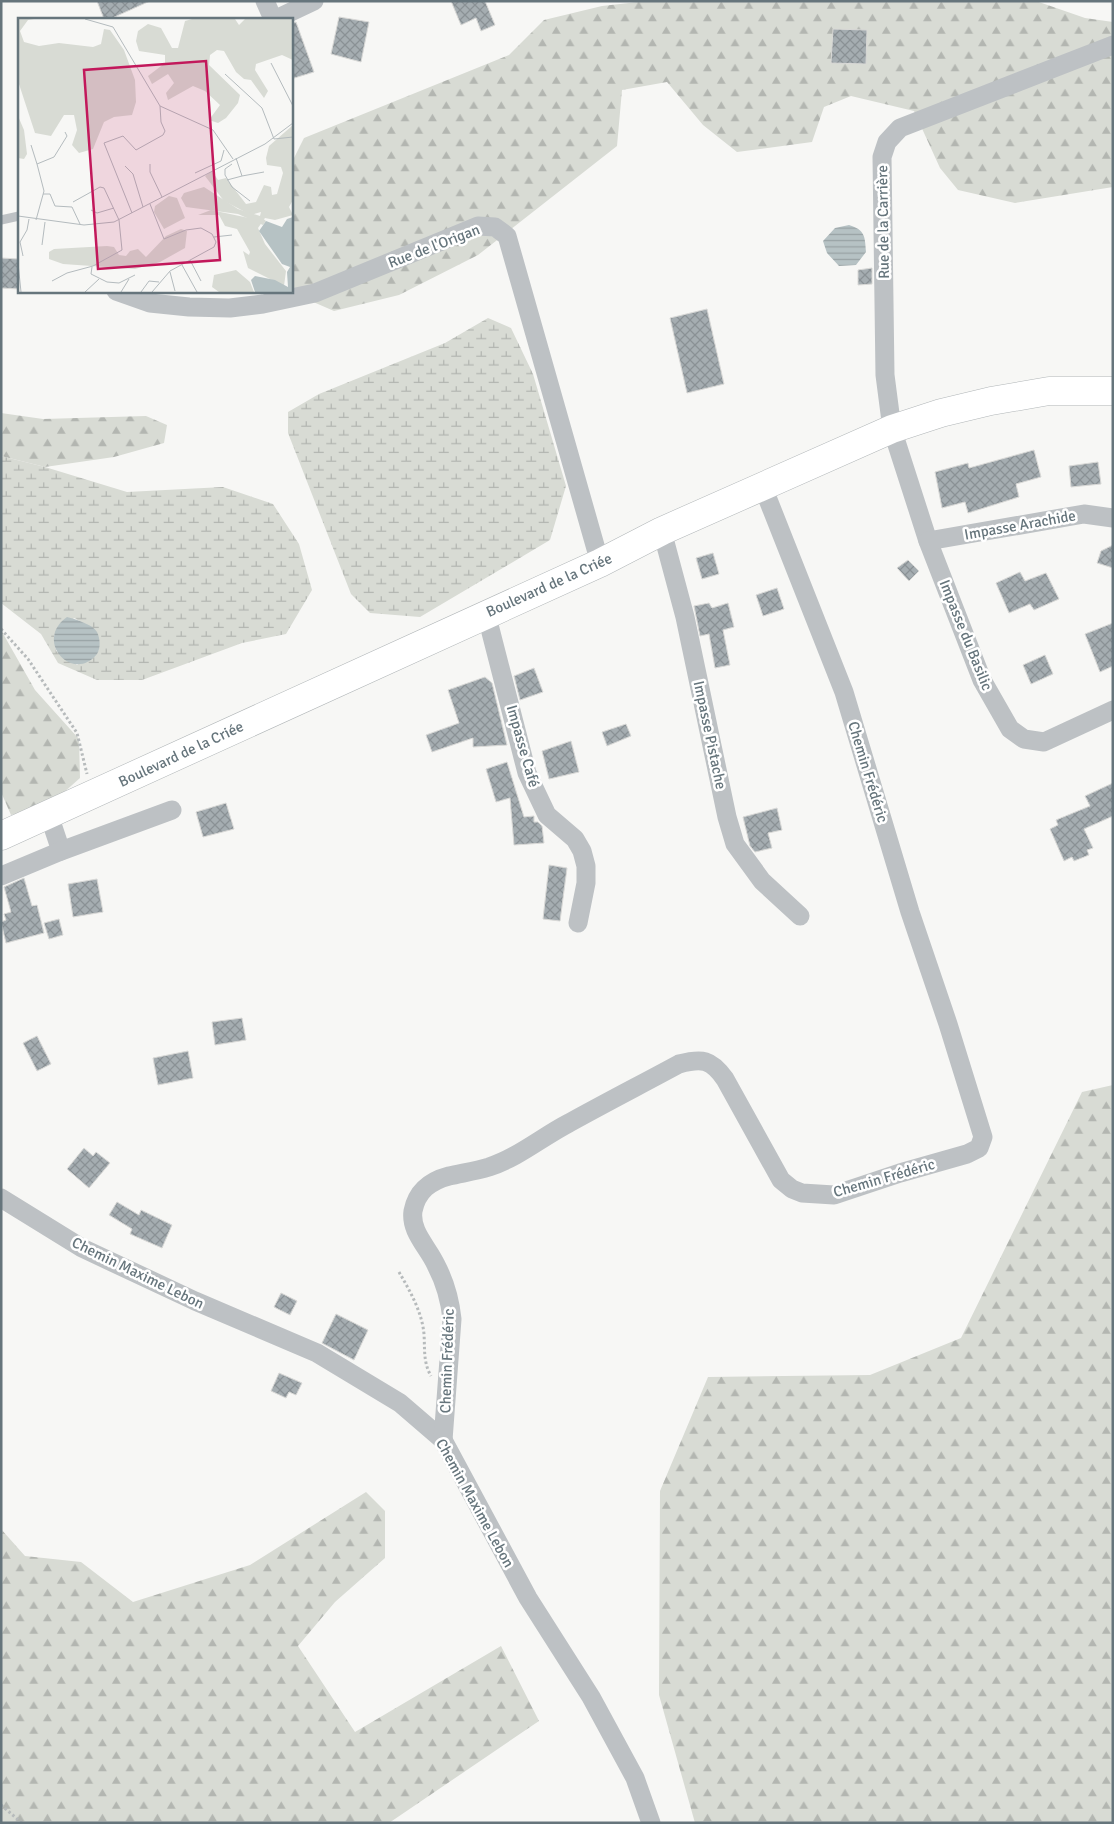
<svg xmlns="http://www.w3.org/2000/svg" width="1114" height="1824" font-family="Signika,sans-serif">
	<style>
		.forest { fill: url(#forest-firs) }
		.wetland { fill: url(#wetland-marsh); fill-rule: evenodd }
		.water { fill: url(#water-rules) }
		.building { fill: url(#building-cross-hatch); stroke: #d9d9d7 }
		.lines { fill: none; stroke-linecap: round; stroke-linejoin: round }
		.primary-casing { stroke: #b1b6b8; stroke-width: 29 }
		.path { stroke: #b7bbbc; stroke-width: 3; stroke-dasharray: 2.5 2.5; stroke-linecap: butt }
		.lane { stroke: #bdc1c4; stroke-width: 9 }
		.street { stroke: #bdc1c4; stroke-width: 19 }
		.primary { stroke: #fff; stroke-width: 28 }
		.labels { text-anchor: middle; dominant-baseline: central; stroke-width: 5; stroke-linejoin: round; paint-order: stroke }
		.street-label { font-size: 15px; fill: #66757c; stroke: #fff }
		.inset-road { fill: none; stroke: #b4bbbe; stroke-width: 1 }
		.view { fill: #c2185b; fill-opacity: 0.15; stroke: #c2185b; stroke-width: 2.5 }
		.inset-edge { fill: none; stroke: #66757c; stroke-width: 2.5 }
	</style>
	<defs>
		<pattern id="forest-firs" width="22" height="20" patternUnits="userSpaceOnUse" patternTransform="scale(1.25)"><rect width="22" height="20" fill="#d8dbd4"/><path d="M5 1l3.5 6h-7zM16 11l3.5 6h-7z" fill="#b3b6b1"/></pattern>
		<pattern id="wetland-marsh" width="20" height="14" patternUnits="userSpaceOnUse" patternTransform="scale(1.25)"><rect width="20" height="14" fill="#d8dbd4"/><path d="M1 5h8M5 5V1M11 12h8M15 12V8" fill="none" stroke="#b3b6b1"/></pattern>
		<pattern id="water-rules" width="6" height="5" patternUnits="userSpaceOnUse" patternTransform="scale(1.25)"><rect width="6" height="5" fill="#b6c2c4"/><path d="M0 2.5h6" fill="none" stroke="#98a2a4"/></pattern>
		<pattern id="building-cross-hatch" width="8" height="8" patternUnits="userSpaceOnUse" patternTransform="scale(1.25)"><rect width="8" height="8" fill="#a5adb1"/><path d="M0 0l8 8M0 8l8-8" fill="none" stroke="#8a9195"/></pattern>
	</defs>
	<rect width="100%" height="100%" fill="#f7f7f5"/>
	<!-- forest -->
	<g class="forest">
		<path d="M647 1H1036L1085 18 1113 22V187L1015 203 958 190 940 168 914 111 851 96 824 107 812 142 737 152 703 125 667 82 622 90 617 146 478 255 399 295 334 311 288 291H291V164L304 138 509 55 544 20 602 6Z"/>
		<path d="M1 413 43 419 146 416 167 425 164 443 114 457 45 467 1 456Z"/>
		<path d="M1 630 35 690 79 739 80 778 62 794 39 809 11 815 1 792Z"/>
		<path d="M1113 1085V1823H695L659 1695 660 1491 708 1377 870 1375 961 1338 1082 1092Z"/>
		<path d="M366 1492 385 1511V1558L335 1602 298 1646 355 1732 501 1646 539 1721 389 1823H1V1529L25 1556 81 1562 133 1602 250 1565Z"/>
	</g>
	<!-- wetland -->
	<g class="wetland">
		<path d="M488 318 511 328 533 374 566 486 550 540 420 617 370 613 351 594 288 433V412L319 394 445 343Z"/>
		<path d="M1 456 45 467 127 492 223 487 273 504 299 544 312 590 286 634 242 643 142 680H97L58 663 41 634 1 603ZM74 618C90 626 100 630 99 650L77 665 56 651 54 635Z"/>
	</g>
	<!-- water -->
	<g class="water">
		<path d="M849 225C865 230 865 236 866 252L856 265 839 266 827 253 823 241 835 228Z"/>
		<path d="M67 617C76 619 93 625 97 632 100 638 101 648 97 654 73 684 33 641 67 617Z"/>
	</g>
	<!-- building -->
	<g class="building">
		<path d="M97 1H150L110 19H104Z"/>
		<path d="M451 1H485L495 25 481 31 476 18 461 25Z"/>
		<path d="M339 17 369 22 361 62 331 54Z"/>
		<path d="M296 22 314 72 291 79V24Z"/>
		<path d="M833 29 867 30 866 64 831 63Z"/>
		<path d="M1 258 19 259V289L1 288Z"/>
		<path d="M872 268V284L858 285V270Z"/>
		<path d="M707 309 724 384 687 393 670 318Z"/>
		<path d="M1034 450 1041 477 1016 484 1019 497 968 513 965 502 942 508 935 472 968 463 969 468Z"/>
		<path d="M1098 462 1101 484 1071 487 1069 466Z"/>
		<path d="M1113 545V568L1097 563 1101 551Z"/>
		<path d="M713 553 719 574 702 579 696 558Z"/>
		<path d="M908 560 919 571 909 581 897 568Z"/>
		<path d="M1020 572 1025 581 1046 573 1059 599 1034 610 1030 604 1009 613 996 583Z"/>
		<path d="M777 588 784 609 763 616 756 595Z"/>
		<path d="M709 603 712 608 728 603 734 627 723 630 730 665 715 668 709 634 700 636 694 606Z"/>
		<path d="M1113 623V666L1100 672 1085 634Z"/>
		<path d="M1045 655 1053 674 1031 684 1023 665Z"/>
		<path d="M534 668 543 692 520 700 514 676Z"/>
		<path d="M485 677 492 683 507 745 473 747V738L432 752 426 735 459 723 448 690Z"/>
		<path d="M626 724 631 736 607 746 602 732Z"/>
		<path d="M571 741 579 772 549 779 542 751Z"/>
		<path d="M507 762 524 817 534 816V822H538L542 826 544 843 514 845 510 798 496 802 486 769Z"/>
		<path d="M1113 783V816L1084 829 1093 848 1087 850 1089 855 1074 861 1072 857 1064 861 1050 829 1058 825 1056 820 1090 806 1085 796Z"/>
		<path d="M226 803 234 829 203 837 196 812Z"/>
		<path d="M777 808 782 830 768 833 772 848 755 852 750 846 743 817Z"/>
		<path d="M549 865 567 868 560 921 543 919Z"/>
		<path d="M24 878 32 906 37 905 44 933 6 943 1 922 6 920 4 914 11 912 4 887Z"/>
		<path d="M97 879 103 912 73 917 68 884Z"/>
		<path d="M59 919 63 935 49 939 44 923Z"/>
		<path d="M242 1018 246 1040 215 1045 212 1022Z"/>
		<path d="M37 1036 51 1064 37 1071 23 1043Z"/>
		<path d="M188 1051 193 1078 158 1085 153 1058Z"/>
		<path d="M84 1148 93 1156 96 1152 110 1163 89 1188 67 1169Z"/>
		<path d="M117 1202 139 1215 141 1210 172 1225 162 1248 130 1234 132 1229 109 1215Z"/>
		<path d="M281 1293 297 1301 290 1315 274 1307Z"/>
		<path d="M336 1314 368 1330 354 1360 322 1343Z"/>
		<path d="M279 1373 302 1383 296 1395 289 1392 286 1398 271 1391Z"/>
	</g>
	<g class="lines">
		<defs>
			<path id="primary" d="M1 836 600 563 662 531 892 429 941 413 991 401 1049 391H1113"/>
		</defs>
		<!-- primary casing -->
		<use href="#primary" class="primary-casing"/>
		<!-- path -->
		<g class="path">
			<path d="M1 629 28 659 77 733 87 774"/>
			<path d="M399 1272C410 1291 422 1312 424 1334 425 1349 423 1362 431 1376"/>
			<path d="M1 1805 22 1823"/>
		</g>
		<!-- lane -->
		<path class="lane" d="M1 220 19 216"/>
		<!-- street -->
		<g class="street">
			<path d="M265 1 273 19"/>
			<path d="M276 19 314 1"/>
			<path d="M1113 45 900 128 887 142 882 157 885 375 892 429 928 541 982 680 1010 729 1024 739 1044 742 1113 710"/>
			<path d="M116 291 150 303 189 307 230 308 263 304 315 293 478 226 495 227 507 236 600 563"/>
			<path d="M662 531 685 617 727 817 735 844 762 881 800 916"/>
			<path d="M928 541 1084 514 1113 518"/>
			<path d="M486 613 527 773 547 815 575 839 582 851 586 866V883L578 923"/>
			<path d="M49 815 61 851"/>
			<path d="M1 876 61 851 172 810"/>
			<path d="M1 1198 82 1248 195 1301 317 1353 400 1403 443 1440 528 1598 591 1697 635 1778 651 1823"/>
			<path d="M443 1440 452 1319C450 1300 445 1282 436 1265 428 1247 410 1232 413 1211 417 1191 430 1181 449 1176 462 1173 476 1171 489 1167 519 1157 542 1137 569 1123 605 1103 642 1084 679 1064 702 1058 711 1059 725 1079L781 1180 792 1189 802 1193 834 1195 900 1173 967 1154 979 1148 983 1137 948 1024 910 912 844 692 763 487"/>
		</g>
		<!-- primary -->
		<use href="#primary" class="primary"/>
	</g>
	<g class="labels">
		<!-- street labels -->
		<g class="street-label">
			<text transform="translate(883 222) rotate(-91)">Rue de la Carrière</text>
			<text transform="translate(434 246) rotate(-21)">Rue de l'Origan</text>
			<text transform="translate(1020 525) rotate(-10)">Impasse Arachide</text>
			<text transform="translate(549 585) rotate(-24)">Boulevard de la Criée</text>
			<text transform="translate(966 635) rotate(68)">Impasse du Basilic</text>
			<text transform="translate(710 735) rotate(78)">Impasse Pistache</text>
			<text transform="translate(523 746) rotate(74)">Impasse Café</text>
			<text transform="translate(181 754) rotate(-25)">Boulevard de la Criée</text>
			<text transform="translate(868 772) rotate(73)">Chemin Frédéric</text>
			<text transform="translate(884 1178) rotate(-16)">Chemin Frédéric</text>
			<text transform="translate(138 1273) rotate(26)">Chemin Maxime Lebon</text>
			<text transform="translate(447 1361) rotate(-88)">Chemin Frédéric</text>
			<text transform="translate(475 1503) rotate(61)">Chemin Maxime Lebon</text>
		</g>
	</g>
	<!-- overview -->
	<g transform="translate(18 18)">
		<rect width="275" height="275" fill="#f7f7f5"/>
		<path d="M0 1H16L10 2 2 13 6 24 21 28 41 25 75 29 83 26 86 11 92 12 106 32 117 62 118 84 114 97 96 99 86 104 75 131 61 135 54 127 59 112 56 97H46L33 118 17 115 0 63ZM174 1H217L221 7 227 1H275V42L264 37 238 46 237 52 250 73 246 80 233 62 226 61 218 54 206 33 199 32 192 37 191 47 222 77 220 85 208 100 200 105 191 102 202 87 187 73 175 68 150 82 148 75 156 65 150 56 134 66 130 58 147 45V37L121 33 118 23 120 13 130 6 143 10 154 30H160L167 3ZM0 98 6 112 9 136 6 141 0 140ZM275 107V182L271 189 275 197 257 202 247 200 240 210 247 226 268 253 266 268 230 250 225 233 231 237 232 234 219 211 207 208 201 197H180L193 192 241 202 243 194 233 197 206 183 187 158 194 153 200 162 208 160 228 186 238 184 246 167 253 169 254 177 259 176 265 155 263 149 249 147 248 140 251 128ZM163 211 169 213 167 230 142 244 117 251 45 246 31 241V234L36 231 89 228 96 229 101 237 108 238 112 233 120 231 128 239 148 218ZM218 252 232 264 236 274H201L194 269 196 257Z" fill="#d8dbd4"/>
		<path d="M186 169 220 191 242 198 248 203 245 207 220 196 168 189 163 180 166 175ZM151 178 159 180 167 200 146 211 136 194 137 188Z" fill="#d8dbd4"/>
		<path d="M275 199V274H237L233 262 237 258 257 262 270 269 269 254 272 249 264 246 241 213 248 203 264 209 269 201Z" fill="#b6c2c4"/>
		<path class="inset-road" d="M67 1 95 9 142 88 195 112 215 141M253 45 275 88M207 56 244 90 256 121 275 119M13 127 19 146M218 140 224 158 246 154M132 146V154L144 179M214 146 207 151V157L214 169 232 183M107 148 115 156 125 189M177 155 203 143 206 132M209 162 224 158M25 176H32L37 188 54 189 62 206M132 186 146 221 168 212 183 210 194 216 198 224 196 229 152 253 134 274M73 192 79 195 96 190M114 195 86 125 105 118 118 132 145 117 147 113 143 104 142 88M0 198 66 207 96 204 247 126 275 105M18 202 26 173 19 146 36 139 49 118 47 114M196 219 214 217M24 227 27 204M5 238 2 224 9 212 11 201M172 242 183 263M0 245 3 274M164 247 179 274M74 249 73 256 89 264 101 265 117 257M152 254 157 273M34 263 49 255 75 248 104 232 101 202 86 170 82 169 55 184M67 274 81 261M103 274 111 261M123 274 131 263 141 264"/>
		<path class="view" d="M188 43 202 242 80 251 66 52Z"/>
		<rect width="275" height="275" class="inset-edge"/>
	</g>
	<!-- border -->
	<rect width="1114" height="1824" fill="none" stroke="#66757c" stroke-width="5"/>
</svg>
